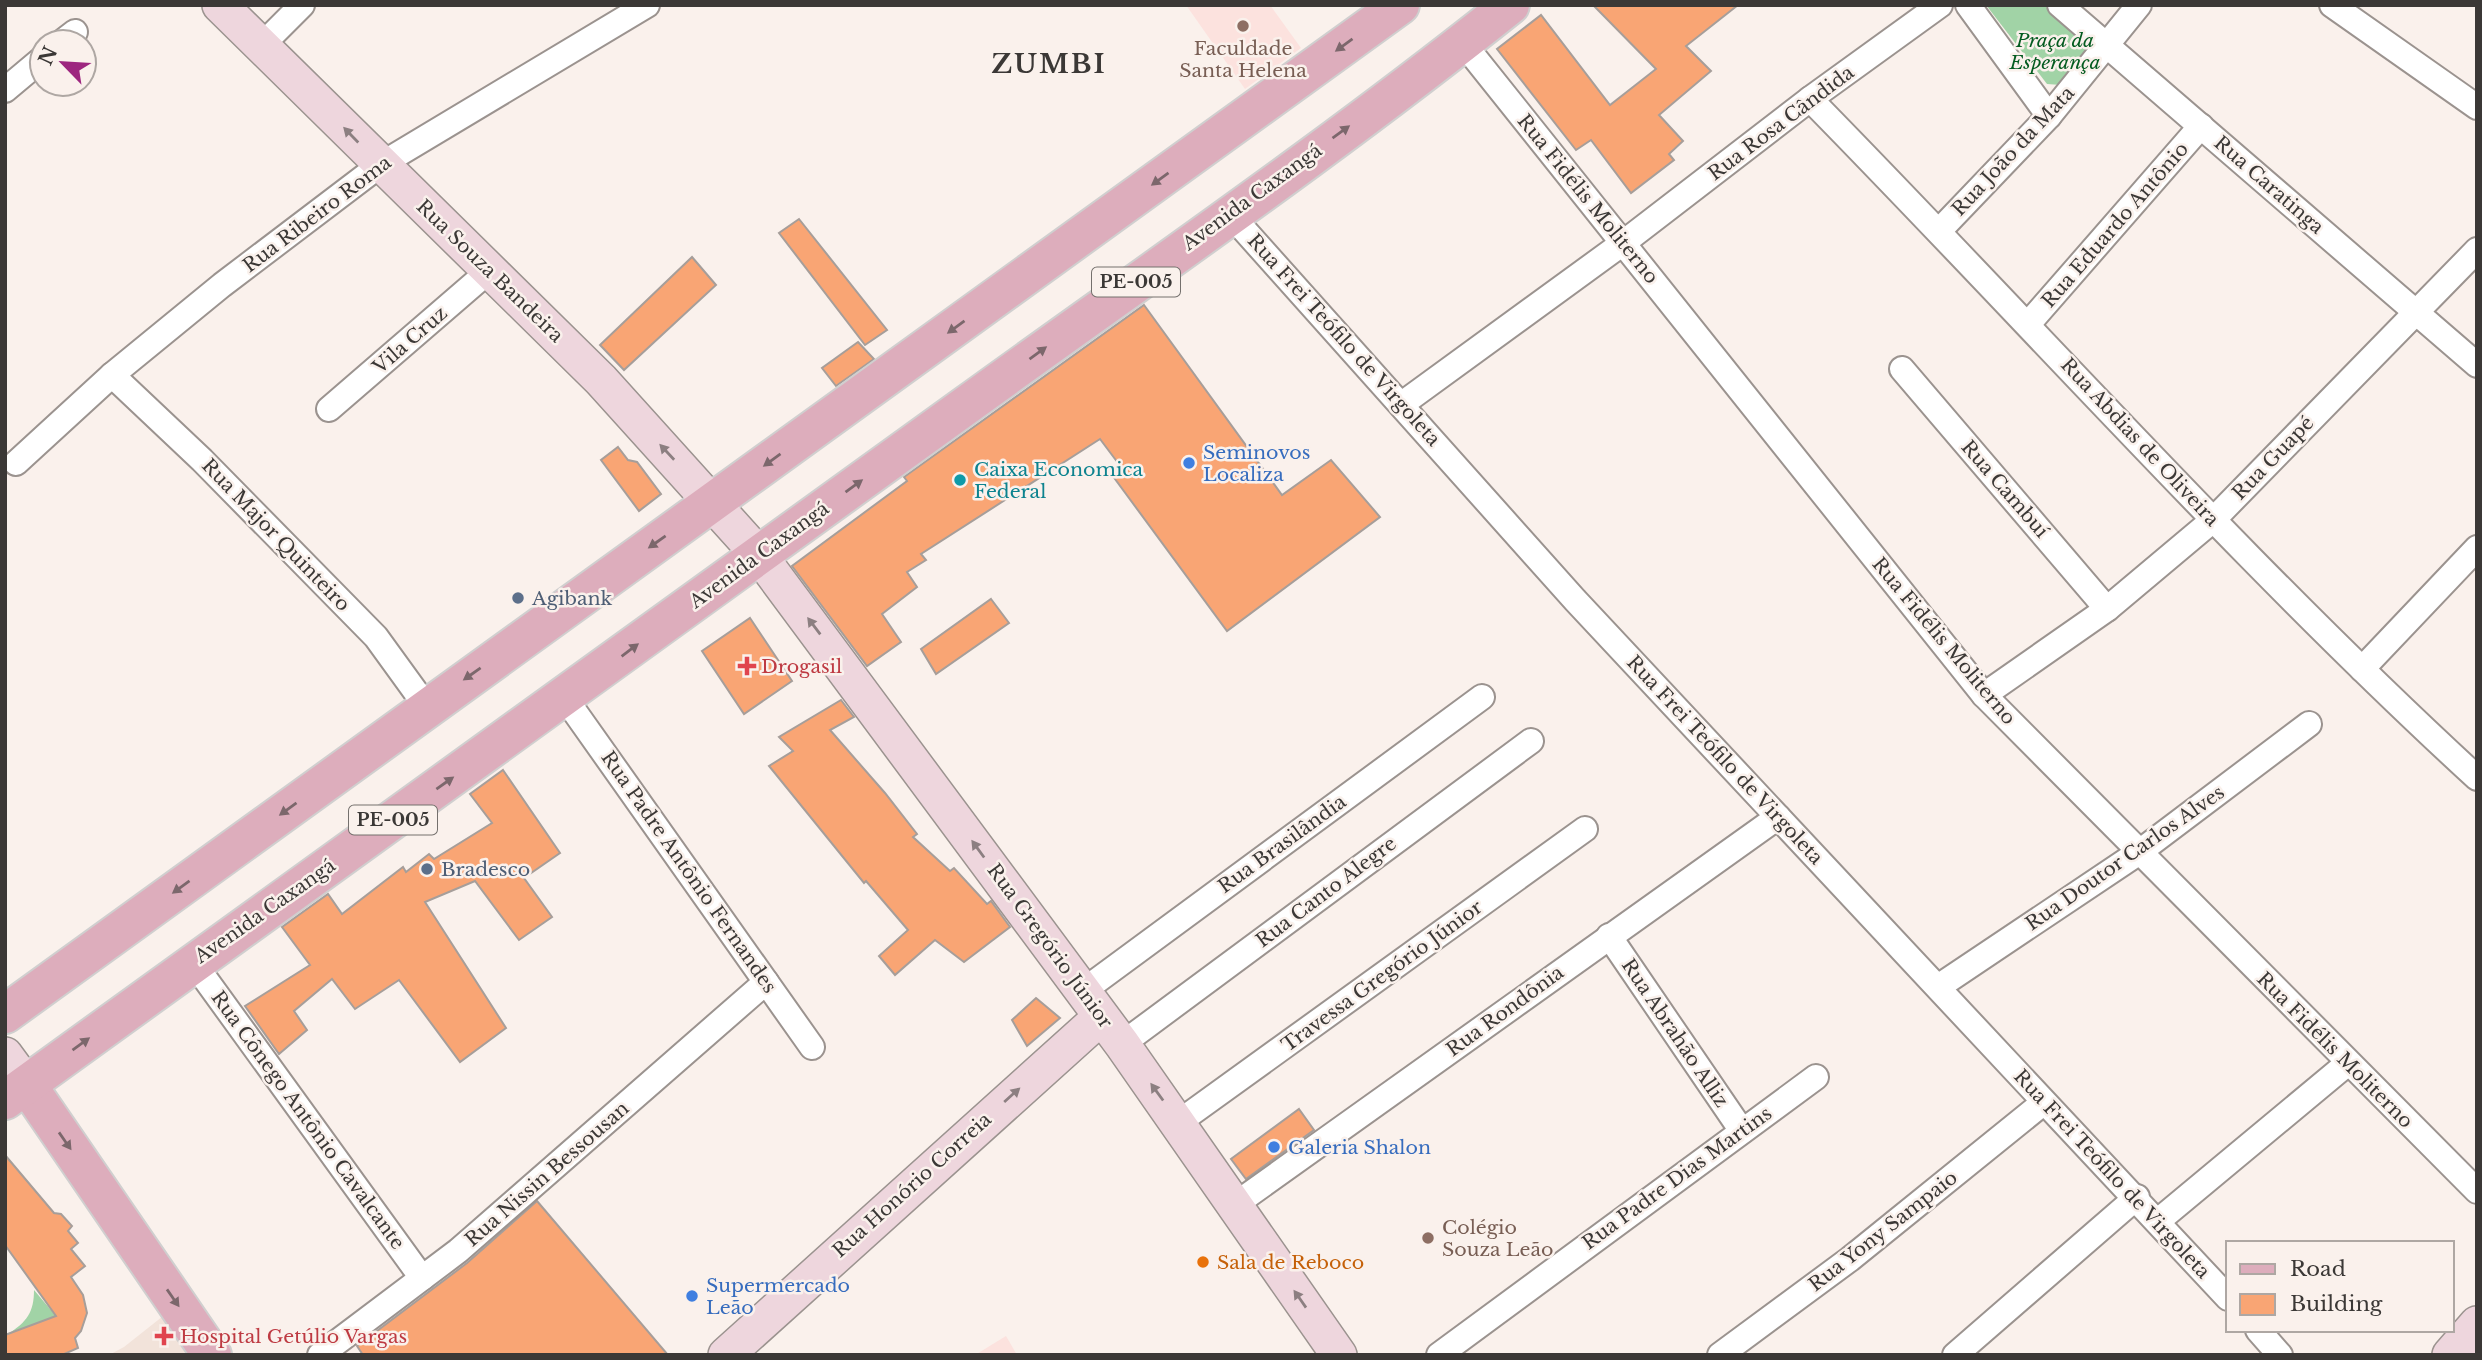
<svg xmlns="http://www.w3.org/2000/svg" width="2482" height="1360" font-family="'Libre Baskerville',serif">
	<style>
		.built { fill: #f2e3da }
		.education { fill: #fce2de }
		.green { fill: #a1d3a6 }
		.building { fill: #f9a574; stroke: #a69e9a; stroke-width: 2 }
		.lines { fill: none; stroke-linecap: round; stroke-linejoin: round }
		.street-casing { stroke: #9b938f; stroke-width: 28 }
		.secondary-casing { stroke: #9b938f; stroke-width: 38 }
		.primary-casing { stroke: #d0cfcf; stroke-width: 42 }
		.street { stroke: #fff; stroke-width: 24 }
		.secondary { stroke: #eed6dd; stroke-width: 35 }
		.primary { stroke: #ddadbc; stroke-width: 38 }
		.oneway { fill: #7c676c }
		.oneway2 { fill: #8c7f81 }
		.education-dot { fill: #8d6e63; stroke: #faf1ec; stroke-width: 2.5 }
		.shop-dot { fill: #3f7fe0; stroke: #faf1ec; stroke-width: 2.5 }
		.culture-dot { fill: #0f9aa8; stroke: #faf1ec; stroke-width: 2.5 }
		.service-dot { fill: #5c6f8a; stroke: #faf1ec; stroke-width: 2.5 }
		.health-dot { fill: #e0444e; stroke: #faf1ec; stroke-width: 2.5 }
		.food-dot { fill: #e8710a; stroke: #faf1ec; stroke-width: 2.5 }
		.labels { text-anchor: middle; dominant-baseline: central; stroke-width: 5; stroke-linejoin: round; paint-order: stroke }
		.shield { fill: #faf1ec; stroke: #74706d; stroke-width: 2 }
		.shield-label { font-size: 18px; font-weight: bold; fill: #3b3836 }
		.park-label { font-size: 19px; font-style: italic; fill: #045b20; stroke: #faf1ec }
		.education-label { font-size: 19px; fill: #785e54; stroke: #faf1ec }
		.street-label { font-size: 19px; fill: #3b3836; stroke: #faf1ec }
		.shop-label { font-size: 19px; fill: #366cbe; stroke: #faf1ec; text-anchor: start }
		.culture-label { font-size: 19px; fill: #0d838f; stroke: #faf1ec; text-anchor: start }
		.service-label { font-size: 19px; fill: #4e5e75; stroke: #faf1ec; text-anchor: start }
		.health-label { font-size: 19px; fill: #be3a42; stroke: #faf1ec; text-anchor: start }
		.food-label { font-size: 19px; fill: #c56008; stroke: #faf1ec; text-anchor: start }
		.district-label { font-size: 26px; font-weight: bold; letter-spacing: 2px; fill: #3b3836; stroke: #faf1ec }
	</style>
	<rect width="100%" height="100%" fill="#faf1ec"/>
	<!-- built -->
	<path class="built" d="M172 1309 204 1355H109L124 1347Z"/>
	<!-- education -->
	<g class="education">
		<path d="M1186 5H1270L1301 48 1245 89Z"/>
		<path d="M1006 1336 1017 1355H975Z"/>
	</g>
	<!-- green -->
	<g class="green">
		<path d="M1986 5H2044L2089 47 2061 85 2047 84Z"/>
		<path d="M34 1290 56 1316 8 1334C27 1322 34 1312 34 1290Z"/>
	</g>
	<!-- building -->
	<g class="building">
		<path d="M1593 5H1738L1686 46 1711 71 1659 115 1683 141 1669 154 1674 160 1631 193 1591 140 1576 150 1497 49 1541 15 1610 105 1656 69Z"/>
		<path d="M799 219 887 330 865 345 779 233Z"/>
		<path d="M692 257 716 285 624 370 600 345Z"/>
		<path d="M1144 305 1282 495 1331 460 1380 517 1227 631 1112 475 1121 467 1100 439 921 554 926 560 907 572 917 587 882 614 901 642 867 666 792 566 907 481 904 477Z"/>
		<path d="M858 342 874 359 836 386 822 368Z"/>
		<path d="M618 447 628 460 637 462 661 494 639 511 601 460Z"/>
		<path d="M991 599 1009 623 936 674 921 649Z"/>
		<path d="M750 618 792 681 744 714 702 651Z"/>
		<path d="M841 700 854 717 830 730 885 793 917 834 913 837 950 871 954 868 987 904 991 901 1010 927 964 962 935 940 895 975 879 956 908 930 866 881 864 883 769 766 793 751 779 737Z"/>
		<path d="M503 770 560 853 524 878 552 917 519 940 475 881 425 902 506 1028 460 1062 399 980 355 1009 332 979 294 1011 307 1030 279 1054 245 1006 310 965 282 927 328 894 342 914 403 867 406 872 429 854 434 859 492 823 470 794Z"/>
		<path d="M1036 998 1060 1018 1027 1046 1012 1020Z"/>
		<path d="M1299 1109 1314 1130 1246 1179 1231 1159Z"/>
		<path d="M5 1155 54 1213 61 1214 72 1226 68 1231 78 1243 71 1249 85 1266 71 1277 83 1295 87 1313 81 1331 75 1338 78 1348 62 1355H5V1335L56 1316 5 1245Z"/>
		<path d="M537 1201 668 1355H363L357 1346 467 1263Z"/>
	</g>
	<g class="lines">
		<defs>
			<g id="street">
				<path d="M1968 5 2049 116"/>
				<path d="M2060 5 2477 365"/>
				<path d="M2332 5 2477 107"/>
				<path d="M62 42 75 32"/>
				<path d="M1463 43 1984 695 2477 1191"/>
				<path d="M262 45 302 5"/>
				<path d="M5 90 42 59"/>
				<path d="M1810 99C2032 325 2243 563 2477 778"/>
				<path d="M1230 214 1575 600 2228 1298"/>
				<path d="M1939 231 2049 116 2139 5"/>
				<path d="M2029 323 2201 126"/>
				<path d="M1902 369 2107 609"/>
				<path d="M112 375 202 460 376 637 426 706"/>
				<path d="M1402 404 1623 243 1810 99 1940 5"/>
				<path d="M329 409 490 270"/>
				<path d="M16 463 112 375 222 285 380 165 647 5"/>
				<path d="M2362 669 2477 548"/>
				<path d="M1984 695 2107 609 2213 520 2477 250"/>
				<path d="M565 698 812 1047"/>
				<path d="M1609 936 1742 1131"/>
				<path d="M193 962 422 1278"/>
				<path d="M1938 987 2138 853 2309 724"/>
				<path d="M1083 991 1482 697"/>
				<path d="M1122 1044 1531 741"/>
				<path d="M1179 1122 1585 829"/>
				<path d="M1233 1206 1778 817"/>
				<path d="M2158 1221 2348 1063"/>
				<path d="M2258 1330 2280 1355"/>
				<path d="M320 1355 458 1251 766 982"/>
				<path d="M1439 1355 1816 1077"/>
				<path d="M1720 1355 1850 1259 2043 1103"/>
				<path d="M1955 1355 2137 1197"/>
			</g>
			<g id="secondary">
				<path d="M220 5 601 380 759 555 1122 1044 1339 1355"/>
				<path d="M5 1055 27 1085"/>
				<path d="M726 1355 1101 1017"/>
				<path d="M2450 1355 2477 1324"/>
			</g>
			<g id="primary">
				<path d="M5 1014 1400 5"/>
				<path d="M27 1085 212 1355"/>
				<path d="M5 1100C326 868 647 636 968 404 1149 273 1335 145 1510 5"/>
			</g>
		</defs>
		<!-- street casing -->
		<use href="#street" class="street-casing"/>
		<!-- secondary casing -->
		<use href="#secondary" class="secondary-casing"/>
		<!-- primary casing -->
		<use href="#primary" class="primary-casing"/>
		<!-- street -->
		<use href="#street" class="street"/>
		<!-- secondary -->
		<use href="#secondary" class="secondary"/>
		<!-- primary -->
		<use href="#primary" class="primary"/>
	</g>
	<!-- one-way arrows -->
	<defs><path id="oneway-solid" d="M-6-.8H1V-3.2L6.5 0L1 3.2V.8H-6Z" transform="scale(1.75)"/></defs>
	<g class="oneway">
		<use href="#oneway-solid" transform="translate(1344 45) rotate(144)"/>
		<use href="#oneway-solid" transform="translate(1341 132) rotate(-36)"/>
		<use href="#oneway-solid" transform="translate(1160 179) rotate(144)"/>
		<use href="#oneway-solid" transform="translate(956 327) rotate(144)"/>
		<use href="#oneway-solid" transform="translate(1038 353) rotate(-36)"/>
		<use href="#oneway-solid" transform="translate(772 460) rotate(144)"/>
		<use href="#oneway-solid" transform="translate(854 486) rotate(-36)"/>
		<use href="#oneway-solid" transform="translate(657 542) rotate(145)"/>
		<use href="#oneway-solid" transform="translate(630 650) rotate(-37)"/>
		<use href="#oneway-solid" transform="translate(472 674) rotate(145)"/>
		<use href="#oneway-solid" transform="translate(445 783) rotate(-35)"/>
		<use href="#oneway-solid" transform="translate(288 809) rotate(144)"/>
		<use href="#oneway-solid" transform="translate(181 887) rotate(144)"/>
		<use href="#oneway-solid" transform="translate(81 1044) rotate(-36)"/>
		<use href="#oneway-solid" transform="translate(65 1141) rotate(55)"/>
		<use href="#oneway-solid" transform="translate(173 1298) rotate(55)"/>
	</g>
	<g class="oneway2">
		<use href="#oneway-solid" transform="translate(351 135) rotate(-134)"/>
		<use href="#oneway-solid" transform="translate(667 452) rotate(-133)"/>
		<use href="#oneway-solid" transform="translate(814 626) rotate(-127)"/>
		<use href="#oneway-solid" transform="translate(978 849) rotate(-126)"/>
		<use href="#oneway-solid" transform="translate(1157 1092) rotate(-126)"/>
		<use href="#oneway-solid" transform="translate(1012 1095) rotate(-42)"/>
		<use href="#oneway-solid" transform="translate(1300 1299) rotate(-125)"/>
	</g>
	<!-- markers -->
	<g class="education-dot">
		<circle cx="1243" cy="26" r="7"/>
		<circle cx="1428" cy="1238" r="7"/>
	</g>
	<g class="shop-dot">
		<circle cx="1189" cy="463" r="7"/>
		<circle cx="1274" cy="1147" r="7"/>
		<circle cx="692" cy="1296" r="7"/>
	</g>
	<circle class="culture-dot" cx="960" cy="480" r="7"/>
	<g class="service-dot">
		<circle cx="518" cy="598" r="7"/>
		<circle cx="427" cy="869" r="7"/>
	</g>
	<g class="health-dot">
		<path d="M743.5 655.5h7v7h7v7h-7v7h-7v-7h-7v-7h7z"/>
		<path d="M160.5 1325.5h7v7h7v7h-7v7h-7v-7h-7v-7h7z"/>
	</g>
	<circle class="food-dot" cx="1203" cy="1262" r="7"/>
	<g class="labels">
		<!-- shield labels -->
		<g class="shield">
			<rect x="1092" y="267.5" width="88" height="29" rx="5"/>
			<rect x="349" y="805.5" width="88" height="29" rx="5"/>
		</g>
		<g class="shield-label">
			<text x="1136" y="282">PE-005</text>
			<text x="393" y="820">PE-005</text>
		</g>
		<!-- park labels -->
		<g class="park-label">
			<text x="2055" y="40">Praça da<tspan x="2055" dy="22">Esperança</tspan></text>
		</g>
		<!-- education labels -->
		<g class="education-label">
			<text x="1243" y="48">Faculdade<tspan x="1243" dy="22">Santa Helena</tspan></text>
			<text x="1442" y="1227" text-anchor="start">Colégio<tspan x="1442" dy="22">Souza Leão</tspan></text>
		</g>
		<!-- street labels -->
		<g class="street-label">
			<text transform="translate(1781 123) rotate(-37)">Rua Rosa Cândida</text>
			<text transform="translate(2013 151) rotate(-47)">Rua João da Mata</text>
			<text transform="translate(2269 185) rotate(41)">Rua Caratinga</text>
			<text transform="translate(1252 197) rotate(-36)">Avenida Caxangá</text>
			<text transform="translate(1588 199) rotate(51)">Rua Fidélis Moliterno</text>
			<text transform="translate(317 214) rotate(-37)">Rua Ribeiro Roma</text>
			<text transform="translate(2115 225) rotate(-49)">Rua Eduardo Antônio</text>
			<text transform="translate(490 271) rotate(44)">Rua Souza Bandeira</text>
			<text transform="translate(410 340) rotate(-41)">Vila Cruz</text>
			<text transform="translate(1344 340) rotate(48)">Rua Frei Teófilo de Virgoleta</text>
			<text transform="translate(2140 442) rotate(47)">Rua Abdias de Oliveira</text>
			<text transform="translate(2273 458) rotate(-46)">Rua Guapé</text>
			<text transform="translate(2005 489) rotate(49)">Rua Cambuí</text>
			<text transform="translate(276 535) rotate(46)">Rua Major Quinteiro</text>
			<text transform="translate(759 555) rotate(-36)">Avenida Caxangá</text>
			<text transform="translate(1944 641) rotate(50)">Rua Fidélis Moliterno</text>
			<text transform="translate(1725 760) rotate(47)">Rua Frei Teófilo de Virgoleta</text>
			<text transform="translate(1282 844) rotate(-36)">Rua Brasilândia</text>
			<text transform="translate(2125 858) rotate(-35)">Rua Doutor Carlos Alves</text>
			<text transform="translate(689 872) rotate(55)">Rua Padre Antônio Fernandes</text>
			<text transform="translate(1326 892) rotate(-37)">Rua Canto Alegre</text>
			<text transform="translate(265 911) rotate(-35)">Avenida Caxangá</text>
			<text transform="translate(1050 946) rotate(54)">Rua Gregório Júnior</text>
			<text transform="translate(1382 976) rotate(-36)">Travessa Gregório Júnior</text>
			<text transform="translate(1505 1011) rotate(-36)">Rua Rondônia</text>
			<text transform="translate(1675 1033) rotate(56)">Rua Abrahão Alliz</text>
			<text transform="translate(2335 1050) rotate(45)">Rua Fidélis Moliterno</text>
			<text transform="translate(308 1120) rotate(54)">Rua Cônego Antônio Cavalcante</text>
			<text transform="translate(547 1174) rotate(-41)">Rua Nissin Bessousan</text>
			<text transform="translate(2112 1174) rotate(47)">Rua Frei Teófilo de Virgoleta</text>
			<text transform="translate(1677 1178) rotate(-36)">Rua Padre Dias Martins</text>
			<text transform="translate(912 1185) rotate(-42)">Rua Honório Correia</text>
			<text transform="translate(1883 1231) rotate(-38)">Rua Yony Sampaio</text>
		</g>
		<!-- shop labels -->
		<g class="shop-label">
			<text x="1203" y="452">Seminovos<tspan x="1203" dy="22">Localiza</tspan></text>
			<text x="1288" y="1147">Galeria Shalon</text>
			<text x="706" y="1285">Supermercado<tspan x="706" dy="22">Leão</tspan></text>
		</g>
		<!-- culture labels -->
		<g class="culture-label">
			<text x="974" y="469">Caixa Economica<tspan x="974" dy="22">Federal</tspan></text>
		</g>
		<!-- service labels -->
		<g class="service-label">
			<text x="532" y="598">Agibank</text>
			<text x="441" y="869">Bradesco</text>
		</g>
		<!-- health labels -->
		<g class="health-label">
			<text x="761" y="666">Drogasil</text>
			<text x="180" y="1336">Hospital Getúlio Vargas</text>
		</g>
		<!-- food labels -->
		<g class="food-label">
			<text x="1217" y="1262">Sala de Reboco</text>
		</g>
		<!-- district labels -->
		<g class="district-label">
			<text x="1049" y="64">ZUMBI</text>
		</g>
	</g>
	<!-- border -->
	<rect width="2482" height="1360" fill="none" stroke="#3b3836" stroke-width="14"/>
	<!-- legend -->
	<rect x="2226" y="1241" width="228" height="91" fill="#faf1ec" stroke="#aea7a3" stroke-width="2"/>
	<rect x="2240" y="1264" width="35" height="10" fill="#ddadbc" stroke="#aea7a3" stroke-width="2"/>
	<text x="2290" y="1276" font-size="21" fill="#3b3836">Road</text>
	<rect x="2240" y="1294" width="35" height="21" fill="#f9a574" stroke="#aea7a3" stroke-width="2"/>
	<text x="2290" y="1311" font-size="21" fill="#3b3836">Building</text>
	<!-- north arrow -->
	<g transform="translate(63 63) rotate(295)"><circle r="33" fill="#faf1ec" stroke="#aea7a3" stroke-width="2"/>
	<path d="M0-5L12 26L0 18L-12 26Z" fill="#9d267f"/>
	<text y="-10" font-size="19" font-weight="bold" text-anchor="middle" fill="#3b3836">N</text>
	</g>
</svg>
